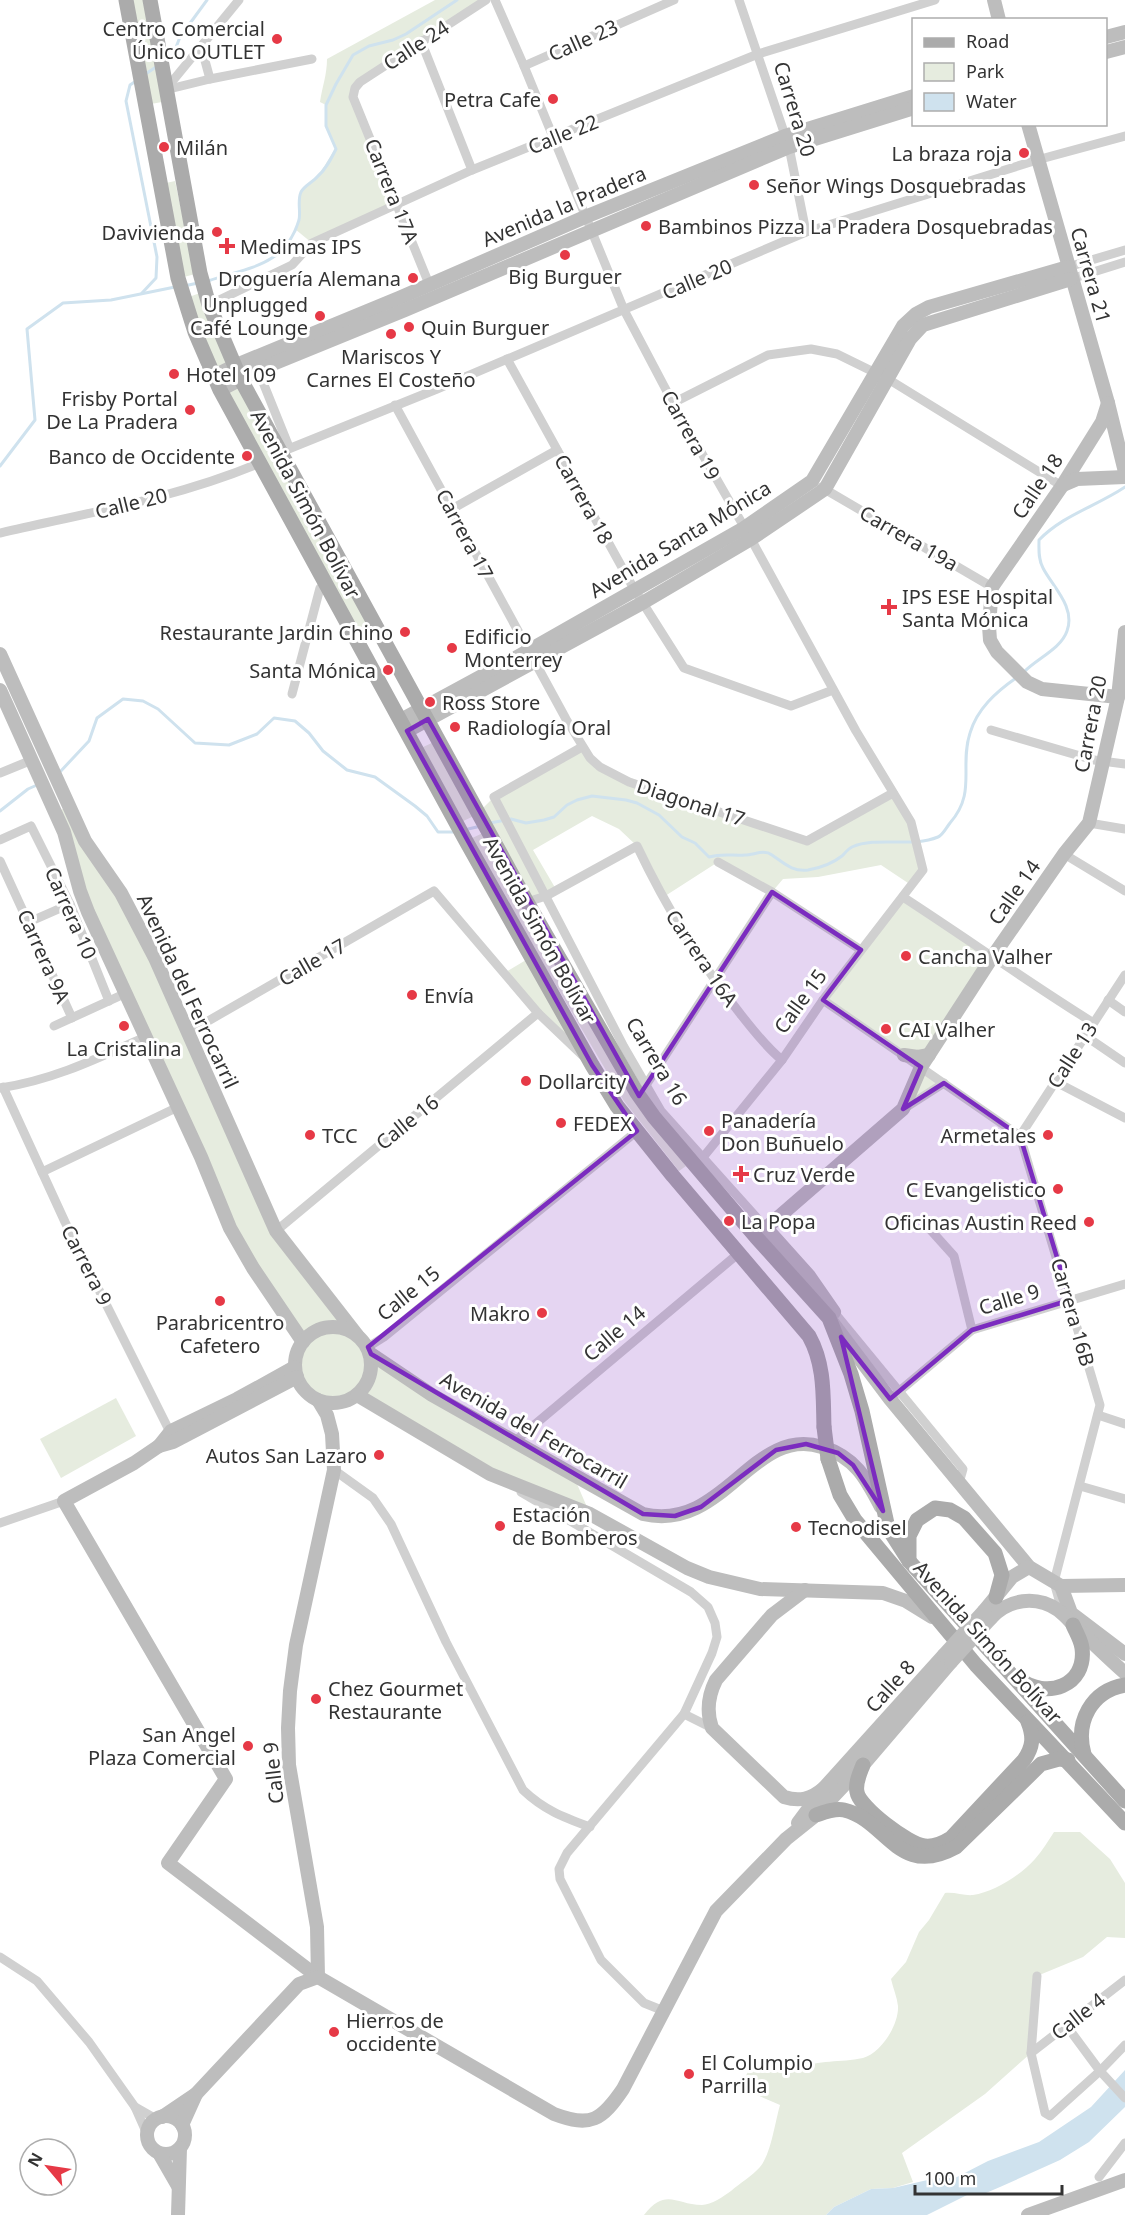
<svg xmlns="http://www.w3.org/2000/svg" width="1125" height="2215" font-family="'Noto Sans',sans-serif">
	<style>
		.green { fill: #e6ecdf }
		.water { fill: #cfe2ee }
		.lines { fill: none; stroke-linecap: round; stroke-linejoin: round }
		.stream { stroke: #cfe2ee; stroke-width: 3 }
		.street { stroke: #d0d0d0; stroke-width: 9 }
		.secondary { stroke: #bdbdbd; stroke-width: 14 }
		.primary { stroke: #ababab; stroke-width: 15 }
		.secondary-bridge { stroke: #bdbdbd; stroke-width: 14 }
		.primary-bridge { stroke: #ababab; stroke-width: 15 }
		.marked { fill: #7b2cbf; fill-opacity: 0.2; stroke: #7b2cbf; stroke-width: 4.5; stroke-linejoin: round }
		.poi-dot { fill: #e63946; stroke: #fff; stroke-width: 2 }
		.labels { text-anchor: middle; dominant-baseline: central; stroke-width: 6; stroke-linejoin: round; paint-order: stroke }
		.poi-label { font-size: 20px; fill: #333; stroke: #fff; text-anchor: start }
		.street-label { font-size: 20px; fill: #333; stroke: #fff }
	</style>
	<rect width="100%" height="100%" fill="#fff"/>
	<!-- green -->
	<g class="green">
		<path d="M133 0H143L162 102 151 104Z"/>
		<path d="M435 0H486L360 81 353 97 398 205 312 243 295 229 300 218V196L302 190 319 175 335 149 326 126V105L320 102C322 87 327 75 327 59Z"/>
		<path d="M175 181 195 274 184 277 166 183Z"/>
		<path d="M200 293 230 368 219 374 189 297Z"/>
		<path d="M235 381 371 630 361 635 225 387Z"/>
		<path d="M434 742 474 816 461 822 421 748Z"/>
		<path d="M582 747 600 767 807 841 893 793 911 822 923 870 911 885 881 865 818 877 783 879 772 892 718 862 662 898 637 846 619 829 592 816 533 850 557 891 527 902 479 812 494 797Z"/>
		<path d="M64 808 121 893 276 1230 368 1347 574 1477 590 1514 490 1474 357 1395C316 1416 279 1383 303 1342L253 1268 88 912 61 810Z"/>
		<path d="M483 833 686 1166 679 1171 624 1101 470 839Z"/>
		<path d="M903 897 993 956 922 1067 944 1083 903 1109 921 1067 823 1000Z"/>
		<path d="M531 957 592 1065 504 973Z"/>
		<path d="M116 1398 136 1436 61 1478 40 1439Z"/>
		<path d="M1054 1832H1080L1110 1859 1125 1883V1938L1107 1937 1083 1957 1037 1976 1031 2053 985 2094 902 2153 913 2182 893 2188 871 2189 834 2207 826 2215H644C666 2187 676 2205 702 2205 711 2205 724 2196 731 2191 740 2183 752 2176 760 2167 771 2154 775 2122 780 2105L741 2088C744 2081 747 2071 752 2066 765 2055 784 2063 798 2069 819 2059 840 2063 863 2058 881 2053 899 2025 898 2006 897 1997 893 1988 891 1979L906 1962 919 1932 929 1920 945 1893C955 1892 965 1896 973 1895 994 1892 1021 1875 1035 1859 1042 1851 1048 1841 1054 1832Z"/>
	</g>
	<!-- water -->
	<path class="water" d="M1125 2070V2107L1089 2142 1060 2160 1000 2187 986 2193 967 2195 927 2215H826L834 2207 871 2189 893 2188 936 2178H955L988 2161 1039 2142 1091 2107Z"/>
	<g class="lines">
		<!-- stream -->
		<g class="stream">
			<path d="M166 59 173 55 180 37 207 0"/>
			<path d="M144 75 156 67"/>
			<path d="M136 81 130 85 126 101 157 257 156 278 142 293"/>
			<path d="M208 281C248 267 285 267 299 220 301 211 297 201 301 192 304 186 313 182 318 176 326 169 331 159 336 149L326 126V105L336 84 353 55 369 46 393 40 406 34 457 0"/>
			<path d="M184 286 198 283"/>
			<path d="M0 466 35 420 27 329 63 303 111 300 175 287"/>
			<path d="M1024 672C1036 659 1061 649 1067 631 1076 607 1052 586 1043 568 1038 559 1039 549 1039 540 1063 515 1097 506 1125 487"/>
			<path d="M59 773 89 741 97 718 123 699 143 701 158 709 195 743 229 745 257 734 274 718 295 721 309 733 323 751 347 770 375 777 415 806 427 816 438 832H455"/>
			<path d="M0 811 28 789 37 785"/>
			<path d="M490 823 511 819 526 823 544 820 554 817 567 805 577 800 592 796 626 800 637 803 659 815 682 837 695 843 709 857C723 853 732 856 745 855 754 855 764 849 772 855 784 863 792 872 808 870 820 868 833 863 842 856 845 853 848 849 852 847 877 836 912 848 938 837 943 835 946 828 950 823 977 792 959 767 970 733 977 709 996 692 1016 678"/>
			<path d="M464 830 481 826"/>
		</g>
		<!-- street -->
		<g class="street">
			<path d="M495 0 524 66 624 310 673 403 751 539 856 731 911 822 923 870 823 1000 782 1060 696 1166"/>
			<path d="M739 0 789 147 806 232"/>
			<path d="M421 41 472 170"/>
			<path d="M201 46 210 79"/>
			<path d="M524 66 674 0"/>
			<path d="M166 89 239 0"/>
			<path d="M165 90 210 79 312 59"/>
			<path d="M1068 267 1125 250"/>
			<path d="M1071 279 1125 262"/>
			<path d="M429 284 353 97 355 88 360 82 486 0"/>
			<path d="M209 305 292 265 312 243 472 170 758 54 935 0"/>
			<path d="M507 359 634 589 684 668 791 706 833 690"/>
			<path d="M258 370 289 447"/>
			<path d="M673 403 768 355 811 349 837 354 888 379 1062 486"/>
			<path d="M395 405 566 719 590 758 600 767 629 782 807 841 893 793"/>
			<path d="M281 452 437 389 806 232 1037 160 1125 136"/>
			<path d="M821 487 992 587"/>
			<path d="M452 509 557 450"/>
			<path d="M0 533C87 513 177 498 260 463"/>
			<path d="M292 694 320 588 326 585"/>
			<path d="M991 730 1094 760 1125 764"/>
			<path d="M582 747 494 797 624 1047 661 1111 766 1228"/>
			<path d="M0 773 32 760"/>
			<path d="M1089 823 1125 829"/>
			<path d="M0 840 31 826 70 904 109 1001"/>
			<path d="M1064 854 1125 891"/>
			<path d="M0 861 72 1018"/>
			<path d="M718 862 772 892 861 950"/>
			<path d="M903 897C966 938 1028 982 1092 1022"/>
			<path d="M527 902 546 896 637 846C666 907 700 963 742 1016 754 1031 766 1047 782 1060"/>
			<path d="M29 922 70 904"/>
			<path d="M823 1000 1020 1136 1100 1405 1054 1582 1063 1614"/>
			<path d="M1108 1000 1125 1012"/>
			<path d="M54 1026 124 994"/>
			<path d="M189 1032 434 891 538 1013 582 1055"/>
			<path d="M1084 1035 1125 1063"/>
			<path d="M1054 1081 1125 1118"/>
			<path d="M646 1085 772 892"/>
			<path d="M3 1087 65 1222 172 1436"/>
			<path d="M0 1088C53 1080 96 1059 145 1037"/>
			<path d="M905 1108 944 1083"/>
			<path d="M1020 1136 1125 975"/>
			<path d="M42 1172 178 1107"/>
			<path d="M927 1226 954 1256 972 1330"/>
			<path d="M276 1231 538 1013"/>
			<path d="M834 1312 963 1469 959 1483"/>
			<path d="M368 1347 384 1337 637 1131"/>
			<path d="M890 1399 972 1330 1125 1284"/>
			<path d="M1098 1415 1125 1424"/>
			<path d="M514 1442 739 1253"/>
			<path d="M334 1470 373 1498 391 1524 446 1642 523 1790C544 1810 563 1817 590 1827"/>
			<path d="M1080 1486 1125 1499"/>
			<path d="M521 1492 691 1592 708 1607 715 1623 717 1637 712 1653 684 1714 567 1853 559 1869 560 1879 601 1960 644 2003 664 2011"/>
			<path d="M0 1523 64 1501"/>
			<path d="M684 1714 712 1728"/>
			<path d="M0 1957 37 1981 89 2042 135 2107 147 2134"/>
			<path d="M1037 1976 1031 2053 1045 2113 1050 2116 1100 2071 1125 2045"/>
			<path d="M1066 2025 1100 2071 1125 2098"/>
			<path d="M1031 2053 1125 1980"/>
			<path d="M135 2107 156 2119"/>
			<path d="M1099 2177 1125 2143"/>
		</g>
		<!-- secondary -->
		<g class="secondary">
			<path d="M994 0 999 20"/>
			<path d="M1106 37 1125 32"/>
			<path d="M1106 52 1125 47"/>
			<path d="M1028 124 1108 403 1125 472"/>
			<path d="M214 376 234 366 399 298 585 217 785 136 914 96"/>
			<path d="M220 390 258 370 405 310 789 147 914 108"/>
			<path d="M1108 403 1102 422 1062 486 992 587 989 626 990 640 997 652 1027 682 1042 689 1118 697"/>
			<path d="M1063 485 1077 479 1125 477"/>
			<path d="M1125 632 1118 697 1089 823 1064 854 993 956 921 1067 903 1109 766 1228 809 1276 834 1312 829 1318 890 1399 1029 1567 1061 1586 1071 1613 1125 1654"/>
			<path d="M0 654 85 841 121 893 155 958 276 1231 357 1335"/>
			<path d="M0 690 64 832 80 891 88 912 201 1157 230 1228 253 1268 303 1342"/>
			<path d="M401 720 528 651 744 528 812 481 903 326 916 314 929 307 1068 267"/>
			<path d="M407 731 644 602 751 539 825 489 910 339 923 325 1071 279"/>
			<path d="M904 1055 918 1057 929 1055"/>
			<circle cx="333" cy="1365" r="38"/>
			<path d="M371 1354 432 1395 643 1514C724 1533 752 1425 822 1447 855 1457 866 1478 881 1507"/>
			<path d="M295 1367 237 1399 171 1431 159 1446 134 1463 64 1501 226 1779 168 1863 318 1977 554 2114C591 2128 602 2120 623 2089L716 1911 786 1839 816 1815 863 1765 951 1662"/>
			<path d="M357 1395 490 1474 590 1514 687 1568 709 1577 760 1589 883 1593 906 1601 932 1617"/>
			<path d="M318 1400 327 1415 332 1434 334 1470 296 1645 290 1691 288 1728 289 1765 317 1927 318 1977"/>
			<path d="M159 1446 173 1442 297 1377"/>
			<path d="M1061 1586 1125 1585"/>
			<path d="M805 1590 772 1615 716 1680C708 1696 706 1711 712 1728L784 1797C800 1802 811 1799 824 1788"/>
			<path d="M984 1611 1012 1577 1029 1567"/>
			<path d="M991 1618C1008 1599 1036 1595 1058 1610 1066 1616 1073 1625 1081 1632 1096 1646 1110 1660 1125 1673"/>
			<path d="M798 1823 824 1788 944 1655"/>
			<circle cx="166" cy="2135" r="19"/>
			<path d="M162 2117 196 2094 299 1984 318 1977"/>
			<path d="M182 2125 196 2094"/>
			<path d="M159 2153 178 2186"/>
			<path d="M178 2215 180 2148"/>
			<path d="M1028 2215 1125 2180"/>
		</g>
		<!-- primary -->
		<g class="primary">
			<path d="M126 0 178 278 195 332 220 390 466 841 592 1065 617 1106 673 1176 809 1336C825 1365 823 1396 824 1427"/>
			<path d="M150 0 200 273 209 305 240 378 527 902 637 1093 654 1117 756 1237 829 1318 851 1374 862 1411 888 1528 909 1561 1125 1801"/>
			<path d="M828 1459 840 1495 855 1520 976 1665 1125 1823"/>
			<path d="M909 1561V1536L917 1520 935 1508 950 1510 964 1518 995 1553 1002 1575 996 1597"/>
			<path d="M1019 1679C1046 1700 1087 1686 1082 1648 1081 1640 1076 1632 1073 1625"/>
			<path d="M1084 1754C1075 1722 1091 1691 1125 1685"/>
			<path d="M863 1765C860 1773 855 1783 857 1792 859 1807 909 1845 925 1846 935 1847 943 1843 951 1838L1024 1760C1033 1747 1034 1737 1028 1722"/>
			<path d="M816 1815C825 1812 835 1808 844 1810 887 1820 898 1879 956 1847L1041 1764 1059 1759 1068 1760"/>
		</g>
		<!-- secondary-bridge -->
		<g class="secondary-bridge">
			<path d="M944 1655 984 1611"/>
			<path d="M951 1662 991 1618"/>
		</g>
		<!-- primary-bridge -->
		<path class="primary-bridge" d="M824 1427 828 1459"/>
	</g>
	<!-- marked area -->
	<path class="marked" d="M428 719 639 1096 772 892 861 950 823 1000 921 1067 903 1109 944 1083 1020 1136 1070 1300 972 1330 890 1399 841 1337 883 1511 853 1465 838 1453 806 1444 776 1450 701 1507 675 1516 643 1514 371 1354 368 1347 637 1131 592 1065 407 731Z"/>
	<!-- markers -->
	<g class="poi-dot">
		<circle cx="277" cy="39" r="6"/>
		<circle cx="553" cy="99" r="6"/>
		<circle cx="164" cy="147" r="6"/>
		<circle cx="1024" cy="153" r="6"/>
		<circle cx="754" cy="185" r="6"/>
		<circle cx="646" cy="226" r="6"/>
		<circle cx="217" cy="232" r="6"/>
		<path d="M224 237h6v6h6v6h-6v6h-6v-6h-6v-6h6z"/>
		<circle cx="565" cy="255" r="6"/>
		<circle cx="413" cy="278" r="6"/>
		<circle cx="320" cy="316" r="6"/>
		<circle cx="409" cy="327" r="6"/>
		<circle cx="391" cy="334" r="6"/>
		<circle cx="174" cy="374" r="6"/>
		<circle cx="190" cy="410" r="6"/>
		<circle cx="247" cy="456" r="6"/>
		<path d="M886 598h6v6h6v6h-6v6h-6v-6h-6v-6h6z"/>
		<circle cx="405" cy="632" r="6"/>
		<circle cx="452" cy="648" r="6"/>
		<circle cx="388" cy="670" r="6"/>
		<circle cx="430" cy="702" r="6"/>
		<circle cx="455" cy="727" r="6"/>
		<circle cx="906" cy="956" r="6"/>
		<circle cx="412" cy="995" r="6"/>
		<circle cx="124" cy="1026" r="6"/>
		<circle cx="886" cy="1029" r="6"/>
		<circle cx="526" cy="1081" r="6"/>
		<circle cx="561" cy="1123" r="6"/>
		<circle cx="709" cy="1131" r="6"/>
		<circle cx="310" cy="1135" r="6"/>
		<circle cx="1048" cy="1135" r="6"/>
		<path d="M738 1165h6v6h6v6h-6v6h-6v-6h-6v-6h6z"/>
		<circle cx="1058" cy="1189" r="6"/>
		<circle cx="729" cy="1221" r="6"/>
		<circle cx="1089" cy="1222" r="6"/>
		<circle cx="220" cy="1301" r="6"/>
		<circle cx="542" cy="1313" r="6"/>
		<circle cx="379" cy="1455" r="6"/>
		<circle cx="500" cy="1526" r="6"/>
		<circle cx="796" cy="1527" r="6"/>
		<circle cx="316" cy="1699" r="6"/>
		<circle cx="248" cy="1746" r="6"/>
		<circle cx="334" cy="2032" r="6"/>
		<circle cx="689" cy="2074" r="6"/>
	</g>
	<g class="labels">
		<!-- poi labels -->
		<g class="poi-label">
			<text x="265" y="28" text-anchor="end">Centro Comercial<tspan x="265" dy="23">Único OUTLET</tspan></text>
			<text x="541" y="99" text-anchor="end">Petra Cafe</text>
			<text x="176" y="147">Milán</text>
			<text x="1012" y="153" text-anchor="end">La braza roja</text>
			<text x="766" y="185">Señor Wings Dosquebradas</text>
			<text x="658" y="226">Bambinos Pizza La Pradera Dosquebradas</text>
			<text x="205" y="232" text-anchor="end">Davivienda</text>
			<text x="240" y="246">Medimas IPS</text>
			<text x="565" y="276" text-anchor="middle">Big Burguer</text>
			<text x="401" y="278" text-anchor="end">Droguería Alemana</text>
			<text x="308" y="304" text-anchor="end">Unplugged<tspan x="308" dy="23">Café Lounge</tspan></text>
			<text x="421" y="327">Quin Burguer</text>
			<text x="391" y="356" text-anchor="middle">Mariscos Y<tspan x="391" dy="23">Carnes El Costeño</tspan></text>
			<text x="186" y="374">Hotel 109</text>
			<text x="178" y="398" text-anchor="end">Frisby Portal<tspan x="178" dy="23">De La Pradera</tspan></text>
			<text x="235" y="456" text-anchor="end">Banco de Occidente</text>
			<text x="902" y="596">IPS ESE Hospital<tspan x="902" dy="23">Santa Mónica</tspan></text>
			<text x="393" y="632" text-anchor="end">Restaurante Jardin Chino</text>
			<text x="464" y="636">Edificio<tspan x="464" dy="23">Monterrey</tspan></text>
			<text x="376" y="670" text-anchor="end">Santa Mónica</text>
			<text x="442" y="702">Ross Store</text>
			<text x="467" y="727">Radiología Oral</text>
			<text x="918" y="956">Cancha Valher</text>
			<text x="424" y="995">Envía</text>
			<text x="898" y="1029">CAI Valher</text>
			<text x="124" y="1048" text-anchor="middle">La Cristalina</text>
			<text x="538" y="1081">Dollarcity</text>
			<text x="721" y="1120">Panadería<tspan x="721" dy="23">Don Buñuelo</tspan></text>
			<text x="573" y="1123">FEDEX</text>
			<text x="322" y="1135">TCC</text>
			<text x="1036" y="1135" text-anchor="end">Armetales</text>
			<text x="753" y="1174">Cruz Verde</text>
			<text x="1046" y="1189" text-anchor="end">C Evangelistico</text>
			<text x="741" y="1221">La Popa</text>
			<text x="1077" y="1222" text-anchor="end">Oficinas Austin Reed</text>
			<text x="530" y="1313" text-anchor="end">Makro</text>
			<text x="220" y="1322" text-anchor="middle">Parabricentro<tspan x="220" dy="23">Cafetero</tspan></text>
			<text x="367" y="1455" text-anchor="end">Autos San Lazaro</text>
			<text x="512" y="1514">Estación<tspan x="512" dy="23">de Bomberos</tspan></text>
			<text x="808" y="1527">Tecnodisel</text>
			<text x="328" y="1688">Chez Gourmet<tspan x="328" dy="23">Restaurante</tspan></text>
			<text x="236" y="1734" text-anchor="end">San Angel<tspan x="236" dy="23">Plaza Comercial</tspan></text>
			<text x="346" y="2020">Hierros de<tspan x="346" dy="23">occidente</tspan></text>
			<text x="701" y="2062">El Columpio<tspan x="701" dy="23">Parrilla</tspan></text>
		</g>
		<!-- street labels -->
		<g class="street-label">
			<text transform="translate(583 40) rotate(-24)">Calle 23</text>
			<text transform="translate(416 45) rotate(-33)">Calle 24</text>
			<text transform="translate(795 109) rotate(73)">Carrera 20</text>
			<text transform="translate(563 134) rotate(-22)">Calle 22</text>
			<text transform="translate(392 191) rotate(68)">Carrera 17A</text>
			<text transform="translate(564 206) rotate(-23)">Avenida la Pradera</text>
			<text transform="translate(1091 275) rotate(74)">Carrera 21</text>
			<text transform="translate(697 279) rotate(-23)">Calle 20</text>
			<text transform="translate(691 435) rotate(61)">Carrera 19</text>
			<text transform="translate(1037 486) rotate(-56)">Calle 18</text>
			<text transform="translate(584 499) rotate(61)">Carrera 18</text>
			<text transform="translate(131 503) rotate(-14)">Calle 20</text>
			<text transform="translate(306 504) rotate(62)">Avenida Simón Bolívar</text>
			<text transform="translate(465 534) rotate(62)">Carrera 17</text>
			<text transform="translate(909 538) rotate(30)">Carrera 19a</text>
			<text transform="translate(680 539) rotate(-31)">Avenida Santa Mónica</text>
			<text transform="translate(1090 724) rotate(-79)">Carrera 20</text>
			<text transform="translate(691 802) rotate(18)">Diagonal 17</text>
			<text transform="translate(1014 892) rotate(-55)">Calle 14</text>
			<text transform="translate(71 913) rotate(66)">Carrera 10</text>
			<text transform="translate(540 930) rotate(61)">Avenida Simón Bolívar</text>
			<text transform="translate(44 956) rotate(66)">Carrera 9A</text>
			<text transform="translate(702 958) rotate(56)">Carrera 16A</text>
			<text transform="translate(312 962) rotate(-30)">Calle 17</text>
			<text transform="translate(188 991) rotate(65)">Avenida del Ferrocarril</text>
			<text transform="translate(800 1001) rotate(-54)">Calle 15</text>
			<text transform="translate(1072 1055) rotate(-57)">Calle 13</text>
			<text transform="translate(657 1061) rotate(59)">Carrera 16</text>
			<text transform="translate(407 1122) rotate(-39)">Calle 16</text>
			<text transform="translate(87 1265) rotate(63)">Carrera 9</text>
			<text transform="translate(408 1293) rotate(-39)">Calle 15</text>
			<text transform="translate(1009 1299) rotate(-17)">Calle 9</text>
			<text transform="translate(1073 1312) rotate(74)">Carrera 16B</text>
			<text transform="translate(614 1333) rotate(-40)">Calle 14</text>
			<text transform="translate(534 1430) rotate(30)">Avenida del Ferrocarril</text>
			<text transform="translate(988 1642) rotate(48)">Avenida Simón Bolívar</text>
			<text transform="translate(890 1686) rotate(-48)">Calle 8</text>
			<text transform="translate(273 1773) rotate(-96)">Calle 9</text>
			<text transform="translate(1078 2016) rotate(-38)">Calle 4</text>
		</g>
	</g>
	<!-- legend -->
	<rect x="912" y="18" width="195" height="108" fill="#ffffff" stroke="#adadad" stroke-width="1.5"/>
	<rect x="924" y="38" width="30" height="9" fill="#ababab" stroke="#adadad" stroke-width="1.5"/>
	<text x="966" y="48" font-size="18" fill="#333333">Road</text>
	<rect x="924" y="63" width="30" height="18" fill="#e6ecdf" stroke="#adadad" stroke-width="1.5"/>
	<text x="966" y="78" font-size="18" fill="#333333">Park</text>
	<rect x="924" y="93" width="30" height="18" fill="#cfe2ee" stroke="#adadad" stroke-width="1.5"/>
	<text x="966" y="108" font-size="18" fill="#333333">Water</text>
	<!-- north arrow -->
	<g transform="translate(48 2167) rotate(299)"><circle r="28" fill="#ffffff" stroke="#adadad" stroke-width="1.5"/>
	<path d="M0-4.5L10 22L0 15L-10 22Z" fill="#e63946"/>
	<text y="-9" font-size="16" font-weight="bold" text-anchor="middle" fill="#333333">N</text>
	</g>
	<!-- scale -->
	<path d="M915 2185v9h147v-9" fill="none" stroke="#333333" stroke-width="3"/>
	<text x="924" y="2185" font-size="18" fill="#333333" stroke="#ffffff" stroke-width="4.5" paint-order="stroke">100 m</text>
</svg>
